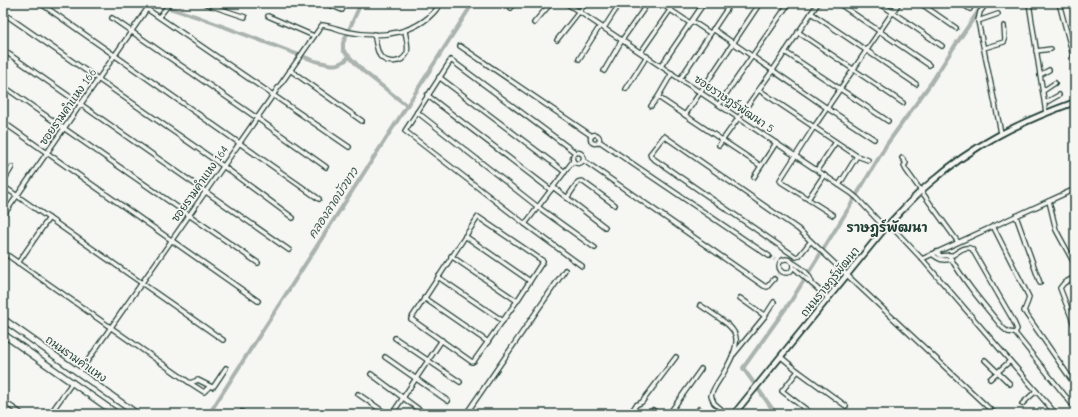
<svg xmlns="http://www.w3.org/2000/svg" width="1078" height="417" font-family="'Comic Neue','Playpen Sans Thai',sans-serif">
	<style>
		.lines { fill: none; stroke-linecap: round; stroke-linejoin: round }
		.canal { stroke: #aab3ae; stroke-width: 4 }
		.minor-tunnel { stroke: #cbd1cc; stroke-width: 3.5; stroke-dasharray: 3.5 2; stroke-linecap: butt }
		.minor-casing { stroke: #1f3d34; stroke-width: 6 }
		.tertiary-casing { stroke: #1f3d34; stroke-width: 8 }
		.primary-casing { stroke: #1f3d34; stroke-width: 8 }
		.minor { stroke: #f6f6f2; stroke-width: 3.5 }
		.tertiary { stroke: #f6f6f2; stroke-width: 4.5 }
		.primary { stroke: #f6f6f2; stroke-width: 5.5 }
		.labels { text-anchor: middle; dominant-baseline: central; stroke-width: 3.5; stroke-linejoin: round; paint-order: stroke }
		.street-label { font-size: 11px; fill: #1f3d34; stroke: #f6f6f2 }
		.water-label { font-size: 12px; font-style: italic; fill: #425a52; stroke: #f6f6f2 }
		.quarter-label { font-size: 13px; font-weight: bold; fill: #1f3d34; stroke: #f6f6f2 }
	</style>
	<rect width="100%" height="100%" fill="#f6f6f2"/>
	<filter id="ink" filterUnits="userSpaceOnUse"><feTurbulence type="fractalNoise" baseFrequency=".025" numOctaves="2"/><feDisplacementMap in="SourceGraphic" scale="8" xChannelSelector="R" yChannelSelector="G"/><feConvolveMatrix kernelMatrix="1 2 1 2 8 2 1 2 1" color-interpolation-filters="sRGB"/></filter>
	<g filter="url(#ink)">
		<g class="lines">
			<!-- canal -->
			<g class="canal">
				<path d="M98 3 163 6 198 17 315 61C330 64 337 69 349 57"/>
				<path d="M361 3 343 43V50L363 71 406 105"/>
				<path d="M209 414 473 3"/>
				<path d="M776 414 743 368 791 301 847 211 887 144 931 83 954 47 984 3"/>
			</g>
			<!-- minor-tunnel -->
			<g class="minor-tunnel">
				<path d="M769 256 775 260"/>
				<path d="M774 279 779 273"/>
			</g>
			<defs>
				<g id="minor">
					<path d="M40 3 319 199"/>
					<path d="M203 3 245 17"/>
					<path d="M325 3 342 10 345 3"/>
					<path d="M566 3 851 193 857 198 885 228"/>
					<path d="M660 3 690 23"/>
					<path d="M838 3 929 65"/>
					<path d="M879 3 942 46"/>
					<path d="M920 3 956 28"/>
					<path d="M961 3 970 9"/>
					<path d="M987 3 980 12 978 21 1001 133"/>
					<path d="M1029 3 1046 113"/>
					<path d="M1059 3 1075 63"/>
					<path d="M511 8 514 3"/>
					<path d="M147 9 349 147"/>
					<path d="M3 13 223 166 293 218"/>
					<path d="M811 13 916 84"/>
					<path d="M268 16 314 36"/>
					<path d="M159 17 170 3"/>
					<path d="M112 18 257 118 326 167"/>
					<path d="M692 21 710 33"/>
					<path d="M978 21 998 14"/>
					<path d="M534 23 551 3"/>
					<path d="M604 28 620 3"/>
					<path d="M713 29 827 108 874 139"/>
					<path d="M798 32 903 103"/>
					<path d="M374 34C376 41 376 49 380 56 387 64 402 64 407 53 409 47 406 38 405 31"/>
					<path d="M557 40 586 3"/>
					<path d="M460 46 592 136"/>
					<path d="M984 48 1004 42 1005 40 1004 26"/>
					<path d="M3 50 289 250"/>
					<path d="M1036 51 1051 49"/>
					<path d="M641 52 675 3"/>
					<path d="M785 52 888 121"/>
					<path d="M579 59 600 26"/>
					<path d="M661 66 704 3"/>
					<path d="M290 70 362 121"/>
					<path d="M604 71 622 40 648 3"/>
					<path d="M1040 75 1049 70"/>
					<path d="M439 77 565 172"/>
					<path d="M680 79 731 3"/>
					<path d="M1075 80V85"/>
					<path d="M3 86 258 263"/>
					<path d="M626 89 647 56"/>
					<path d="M759 90 857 156 868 160"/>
					<path d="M1043 91 1055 83"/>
					<path d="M427 95 551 190"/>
					<path d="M658 97 761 166"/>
					<path d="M1045 103 1059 95"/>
					<path d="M719 104 789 3"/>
					<path d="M651 106 658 97 672 73"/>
					<path d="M417 112 538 207 595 248"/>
					<path d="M685 115 760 3"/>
					<path d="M3 122 258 301"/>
					<circle cx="595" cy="139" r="4.5"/>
					<path d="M599 141 769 256"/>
					<path d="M719 145 773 70 818 3"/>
					<circle cx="578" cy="158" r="5.5"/>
					<path d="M576 153 451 60 405 131 525 224 582 266"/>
					<path d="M902 158 906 163 904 166 906 170 958 242"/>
					<path d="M583 160 764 286 767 287 774 279"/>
					<path d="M817 170 836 142"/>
					<path d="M754 177 776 143"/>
					<path d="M3 182 12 167"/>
					<path d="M839 185 857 156"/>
					<path d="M3 186 223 340"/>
					<path d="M553 187 605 227"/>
					<path d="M567 198 578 182 582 181 615 205"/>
					<path d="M808 199 824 175"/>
					<path d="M1049 201 1056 230 1075 265"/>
					<path d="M833 215 781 182 780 180 814 127 899 3"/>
					<path d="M3 216 147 9 149 3"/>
					<path d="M1016 216 1040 283"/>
					<path d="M478 217 543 261 517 301 474 361 472 362 411 319Z"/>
					<path d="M525 224 573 161"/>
					<path d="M889 224 922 259 1056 414"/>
					<path d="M993 226 1029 297 1028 301 1024 311 1075 385"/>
					<path d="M465 236 530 281"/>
					<path d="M811 241 799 256 796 257 651 157 650 154 664 136 798 229 995 414"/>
					<path d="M3 252 190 383 198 380 212 387 214 386 226 368"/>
					<path d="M936 252 941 256 951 255"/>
					<path d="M932 254C939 260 943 261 951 259"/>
					<path d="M949 255C964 282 984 305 1003 328L1008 332 1015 333 1075 408"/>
					<path d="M953 255C958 252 965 245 972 249L1013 320 1017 329 1015 333"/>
					<path d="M451 256 517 301"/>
					<path d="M922 259 1075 189"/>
					<circle cx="786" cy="266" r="7"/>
					<path d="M792 262C801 267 811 274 812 284"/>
					<path d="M18 263 49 218"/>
					<path d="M793 267 828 298"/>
					<path d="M438 277 503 321"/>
					<path d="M1075 277 1064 283 1060 288 1075 327"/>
					<path d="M424 298 488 342"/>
					<path d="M700 305C736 330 748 331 723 374 719 381 713 388 711 396L714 403 727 414"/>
					<path d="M765 316 774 302"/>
					<path d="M395 338 460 382"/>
					<path d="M734 354 765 316 740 298"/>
					<path d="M385 357 448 401"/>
					<path d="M781 357 798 371 846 406"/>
					<path d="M985 360 1010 384"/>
					<path d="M798 371 782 391 812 414"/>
					<path d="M79 373 322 25C332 26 339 30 349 32 382 39 421 34 441 3"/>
					<path d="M371 374 425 414"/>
					<path d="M990 379 1010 361"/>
					<path d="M190 383 204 392 209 387"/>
					<path d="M358 394 387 414"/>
					<path d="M3 401 22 414"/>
					<path d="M1022 404 1036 391"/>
					<path d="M699 409 705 414"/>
					<path d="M653 410 658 414"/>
					<path d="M50 414 72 383"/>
					<path d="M241 414 242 412"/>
					<path d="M392 414 442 340"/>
					<path d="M466 414 565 270"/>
					<path d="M630 414 636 405 642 402 676 357"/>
					<path d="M669 414 701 369"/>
				</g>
				<path id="tertiary" d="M734 414 885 228C900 213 913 197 930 183 974 144 1020 122 1075 102"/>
				<g id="primary">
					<path d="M3 319 137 414"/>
					<path d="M3 334 117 414"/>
				</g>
			</defs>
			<!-- minor casing -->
			<use href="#minor" class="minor-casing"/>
			<!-- tertiary casing -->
			<use href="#tertiary" class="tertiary-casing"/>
			<!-- primary casing -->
			<use href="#primary" class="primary-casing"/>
			<!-- minor -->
			<use href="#minor" class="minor"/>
			<!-- tertiary -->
			<use href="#tertiary" class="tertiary"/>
			<!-- primary -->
			<use href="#primary" class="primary"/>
		</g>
	</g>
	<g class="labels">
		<!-- street labels -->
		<g class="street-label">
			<text transform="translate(734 104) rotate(34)">ซอยราษฎร์พัฒนา 5</text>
			<text transform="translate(68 107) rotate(-55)">ซอยรามคำแหง 166</text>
			<text transform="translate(200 184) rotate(-55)">ซอยรามคำแหง 164</text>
			<text transform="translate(830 282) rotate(-51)">ถนนราษฏร์พัฒนา</text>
			<text transform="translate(76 359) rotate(35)">ถนนรามคำแหง</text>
		</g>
		<!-- water labels -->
		<g class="water-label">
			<text transform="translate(333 203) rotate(-57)">คลองลาดบัวขาว</text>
		</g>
		<!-- quarter labels -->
		<g class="quarter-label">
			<text x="887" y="227">ราษฎร์พัฒนา</text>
		</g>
	</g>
	<!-- margin -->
	<rect width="1078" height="417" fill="none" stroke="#f6f6f2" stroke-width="16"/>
	<rect x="8" y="8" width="1062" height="401" fill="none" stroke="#1f3d34" stroke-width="1.5" filter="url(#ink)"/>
</svg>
